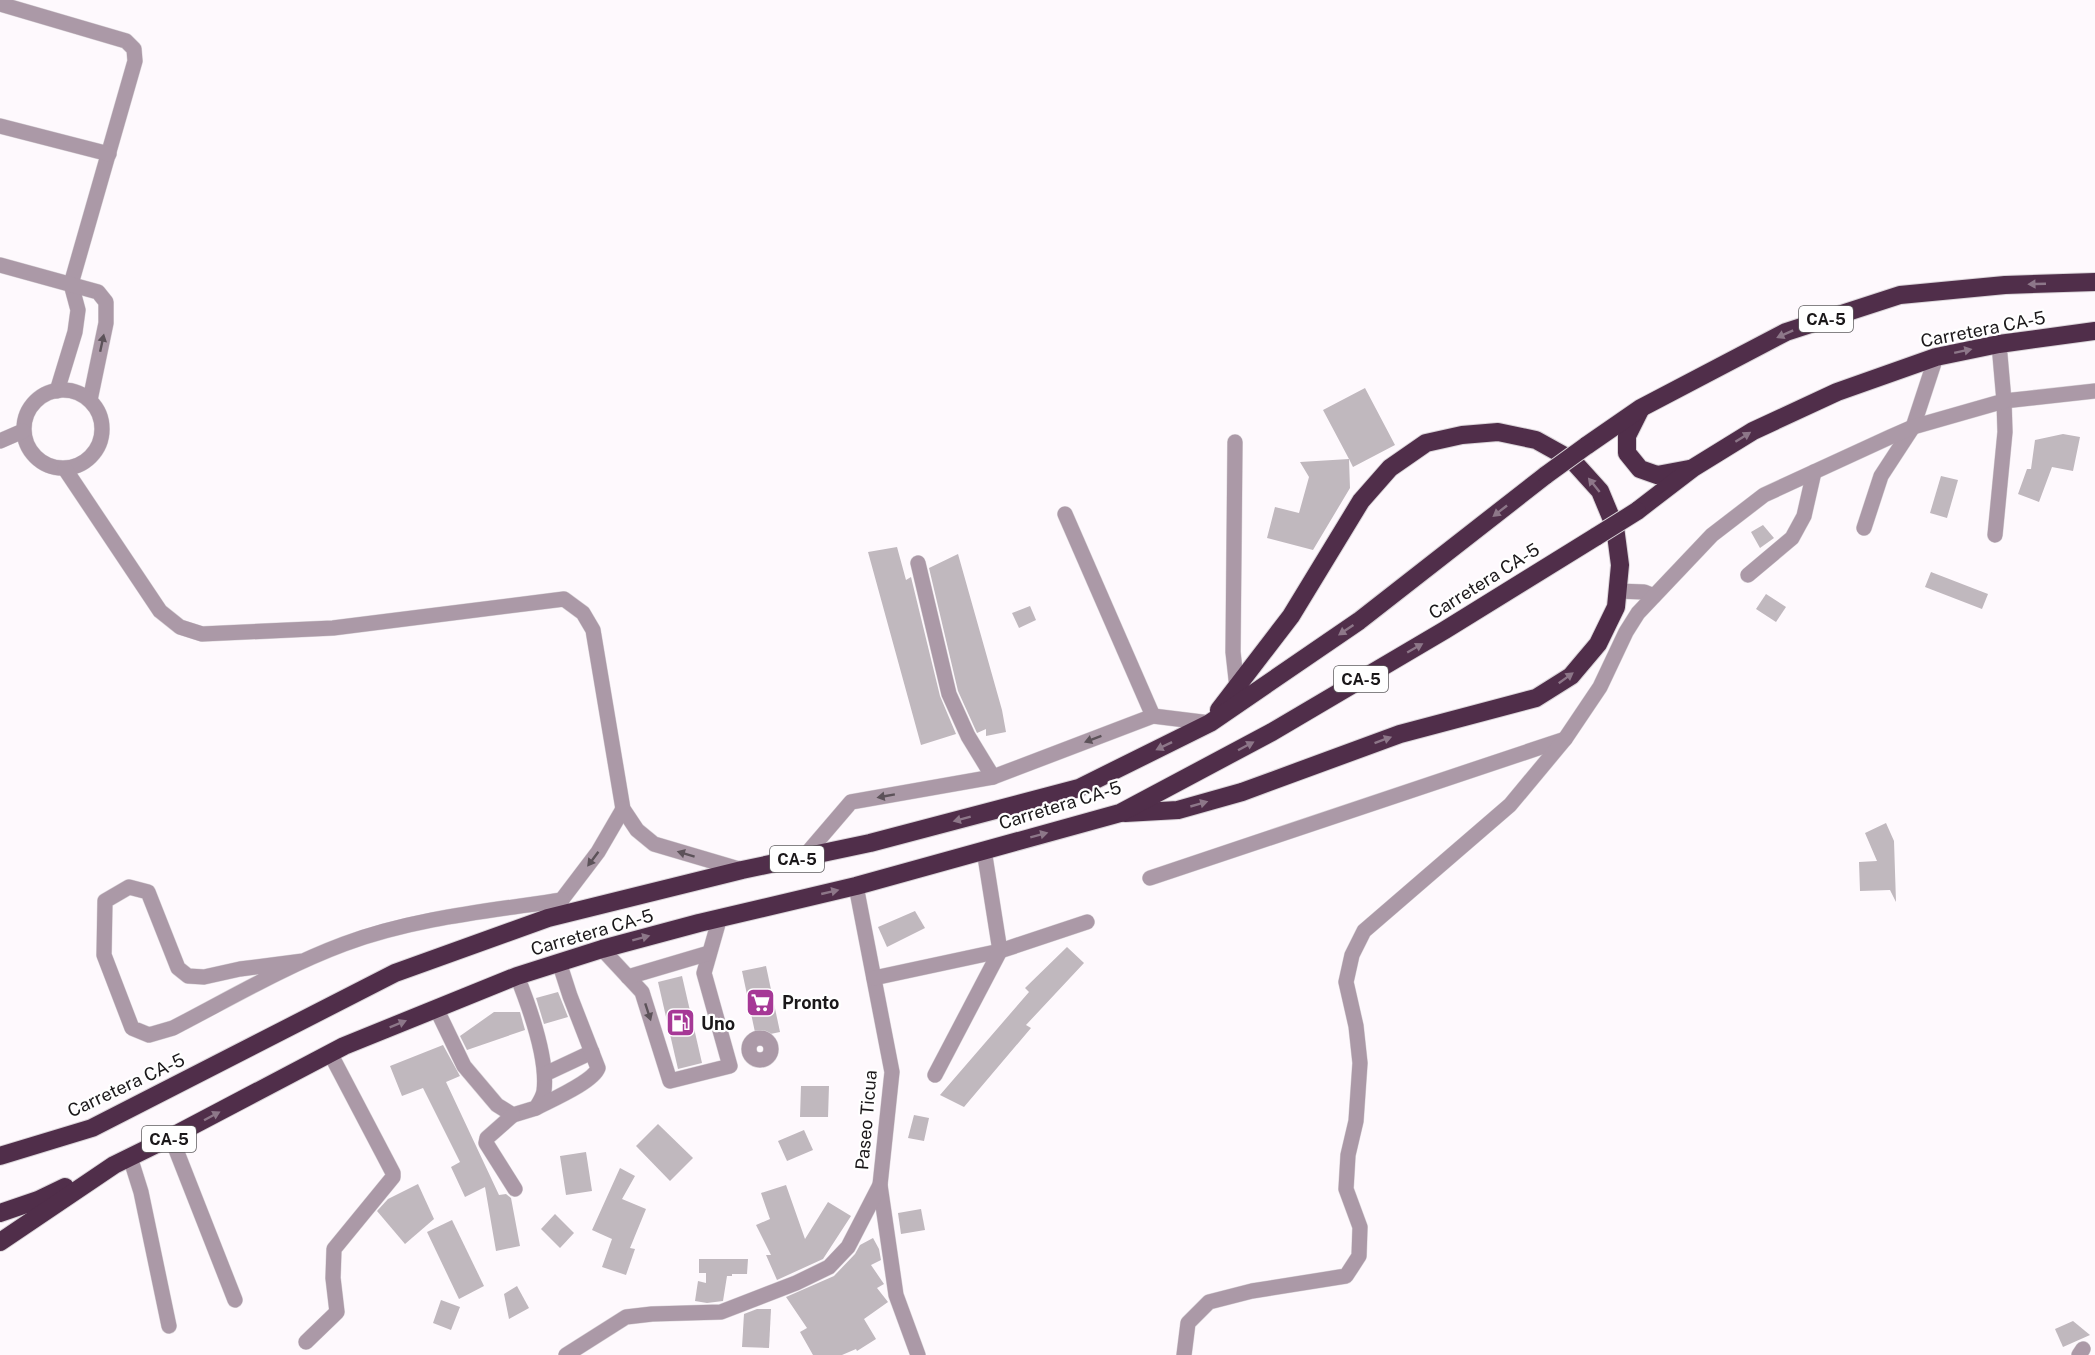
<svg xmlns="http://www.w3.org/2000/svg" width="2095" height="1355" font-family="'Public Sans',sans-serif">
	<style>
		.building { fill: #c0b8be }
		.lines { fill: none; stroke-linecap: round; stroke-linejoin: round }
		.minor-casing { stroke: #dad5d9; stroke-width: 16 }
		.highway-casing { stroke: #dad5d9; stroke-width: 20 }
		.minor { stroke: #ab99a7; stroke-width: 15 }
		.highway { stroke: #502e4a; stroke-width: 18 }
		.highway-bridge-casing { stroke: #dad5d9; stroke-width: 20; stroke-linecap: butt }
		.highway-bridge { stroke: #502e4a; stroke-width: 18 }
		.oneway { fill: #8d7789 }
		.oneway2 { fill: #5c5259 }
		.labels { text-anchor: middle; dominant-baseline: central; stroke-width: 4.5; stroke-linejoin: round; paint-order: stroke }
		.shield { fill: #fff; stroke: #5f5d5f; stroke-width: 1.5 }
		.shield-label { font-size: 16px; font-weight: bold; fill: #1b181a }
		.street-label { font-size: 18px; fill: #1b181a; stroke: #fff }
		.poi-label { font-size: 18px; font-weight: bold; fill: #1b181a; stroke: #fff; text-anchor: start }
	</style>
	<rect width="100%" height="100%" fill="#fef9fd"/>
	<!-- building -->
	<g class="building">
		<path d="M1365 388 1395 445 1353 467 1349 459 1350 488 1313 550 1267 538 1275 507 1299 513 1309 477 1300 462 1349 459 1323 410Z"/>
		<path d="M2063 434 2080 437 2073 471 2052 467 2039 502 2018 494 2027 469H2031L2035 440Z"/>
		<path d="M1941 476 1958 480 1947 518 1930 513Z"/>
		<path d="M1763 525 1774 538 1760 548 1751 532Z"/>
		<path d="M897 547 906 580 911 577 940 696 956 734 921 745 868 552Z"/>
		<path d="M958 554 1002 710 1006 732 986 736V729L977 733 958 691 929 568Z"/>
		<path d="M1931 572 1988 594 1982 609 1925 587Z"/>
		<path d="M1766 594 1786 607 1776 622 1756 609Z"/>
		<path d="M1030 606 1036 620 1019 628 1012 613Z"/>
		<path d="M1886 823 1894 841 1896 902 1890 890 1860 891 1859 862 1877 861 1865 833Z"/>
		<path d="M915 911 925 928 887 947 878 927Z"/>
		<path d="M1067 947 1084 963 1026 1025 1031 1028 964 1107 940 1095 1029 992 1025 988Z"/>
		<path d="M766 966 780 1032 756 1037 742 971Z"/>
		<path d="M682 976 702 1063 678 1069 658 982Z"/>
		<path d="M558 992 568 1017 544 1024 536 998Z"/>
		<path d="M494 1012H520L525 1030 467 1050 460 1036Z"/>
		<path d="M443 1045 460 1076 446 1082 499 1195 506 1194 511 1198 520 1246 496 1251 485 1187 465 1197 451 1167 460 1162 423 1088 402 1096 390 1066Z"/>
		<path d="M801 1086H829L828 1117H800Z"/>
		<path d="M914 1115 929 1118 924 1141 908 1138Z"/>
		<path d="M658 1124 693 1158 670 1181 636 1146Z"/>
		<path d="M804 1130 813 1150 787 1161 778 1141Z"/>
		<path d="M586 1152 592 1191 566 1195 560 1156Z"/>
		<path d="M620 1168 635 1176 622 1199 646 1209 630 1248 635 1249 626 1275 602 1267 612 1239 592 1230Z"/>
		<path d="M418 1184 434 1219 405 1244 377 1211 388 1199Z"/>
		<path d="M786 1185 805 1239 828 1202 851 1216 823 1259 777 1280 766 1255H771L756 1225 770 1219 761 1193Z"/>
		<path d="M921 1209 925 1230 901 1234 898 1213Z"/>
		<path d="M555 1214 574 1233 560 1248 541 1229Z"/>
		<path d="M452 1220 484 1286 459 1299 427 1232Z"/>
		<path d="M873 1238 879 1249 881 1260 871 1265 884 1284 877 1288 888 1302 864 1319 876 1339 857 1351 856 1349 842 1355H813L800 1332 807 1328 786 1297 834 1276 855 1254 860 1245Z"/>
		<path d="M699 1259H748L747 1274H732V1276H727L723 1301 707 1303 695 1301 698 1281 706 1283V1273H699Z"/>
		<path d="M517 1286 529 1308 509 1319 504 1294Z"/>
		<path d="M441 1300 460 1307 451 1330 433 1323Z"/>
		<path d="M757 1309H771L769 1348 742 1347 744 1314Z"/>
		<path d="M2073 1321 2090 1335 2063 1347 2055 1329Z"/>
	</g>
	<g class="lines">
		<defs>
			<g id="minor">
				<path d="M0 4 126 41 134 49 135 61 71 284 78 310 75 332 57 391"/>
				<path d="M0 126 109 154"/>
				<path d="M0 265 98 292 106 302V323L90 400"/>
				<circle cx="63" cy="429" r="39"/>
				<path d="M0 441 23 431"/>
				<path d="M1235 442 1233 652 1237 688"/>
				<path d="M65 469 160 611 180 627 202 634 333 628 564 599 583 613 593 630 623 809 637 830 654 844 742 870"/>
				<path d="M1065 514 1153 716"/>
				<path d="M1864 528 1881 476 1913 427 1936 357"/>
				<path d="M1995 535 2005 432 2004 401 2095 391"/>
				<path d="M918 563 949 694 968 736 993 777"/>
				<path d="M1748 575 1792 538 1804 516 1814 472"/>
				<path d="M1618 591 1644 592 1654 596"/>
				<path d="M803 858 851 802 993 777 1153 716 1210 723"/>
				<path d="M1150 878 1565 739"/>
				<path d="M856 886 892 1072 880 1185 896 1295 918 1355"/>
				<path d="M557 906 598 852 623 809"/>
				<path d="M602 949 642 992 670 1081 730 1066 704 973 720 917"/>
				<path d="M303 961 240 969 204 977 188 976 178 968 148 892 129 887 105 901 104 955 132 1028 149 1035 173 1028C229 999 285 966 344 944 414 918 489 911 562 900"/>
				<path d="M628 977 709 953"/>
				<path d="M874 978 1000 951 1087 922"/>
				<path d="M436 1008 464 1066 497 1105 513 1115 536 1108C539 1103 543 1097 544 1091 548 1059 529 1006 517 976"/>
				<circle cx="760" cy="1049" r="11"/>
				<path d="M545 1074 592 1052"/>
				<path d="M935 1075 1000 951 984 850"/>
				<path d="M536 1108C551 1100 593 1082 598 1068L570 996 559 962"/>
				<path d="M513 1115 487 1138 486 1143 515 1189"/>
				<path d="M171 1137 235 1300"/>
				<path d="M130 1157 141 1192 169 1326"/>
				<path d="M306 1342 337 1312 333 1278 334 1249 393 1177V1173L330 1053"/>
				<path d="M566 1355 626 1317 652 1314 721 1312 796 1283 829 1267 848 1247 880 1185"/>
				<path d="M1184 1355 1188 1323 1209 1302 1252 1291 1346 1276 1359 1256 1360 1227 1346 1189 1348 1155 1356 1121 1360 1063 1356 1026 1346 982 1352 955 1364 931 1510 805 1565 739 1600 687 1626 632 1638 613 1712 535 1764 495 1890 437 1913 427 2004 401 1999 344"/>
				<path d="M2079 1355 2083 1349"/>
			</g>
			<g id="highway">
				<path d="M1640 410 1627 436V453L1640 469 1657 475 1689 469"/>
				<path d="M1586 446 1641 408 1786 332 1900 295 2005 285 2095 282"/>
				<path d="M1637 511 1693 468 1753 431 1837 392 1936 357 1999 344 2095 331"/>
				<path d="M1125 813 1178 810 1242 792 1400 734 1536 698 1571 676 1598 644 1616 607 1620 565 1615 527 1600 491 1572 460 1536 440 1498 432 1462 435 1426 443 1390 468 1361 501 1291 616 1219 710"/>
				<path d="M0 1156 92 1128 395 973 548 918 742 870 870 843 1079 788 1210 723 1359 621 1546 475"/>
				<path d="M0 1213 38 1200 65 1187"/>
				<path d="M0 1242 114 1165 171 1137 344 1046 517 976 602 949 699 923 856 886 1120 813 1272 732 1445 630 1597 536"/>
			</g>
		</defs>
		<!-- minor casing -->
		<use href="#minor" class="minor-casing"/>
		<!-- highway casing -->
		<use href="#highway" class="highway-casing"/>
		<!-- minor -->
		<use href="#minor" class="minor"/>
		<!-- highway -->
		<use href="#highway" class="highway"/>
		<defs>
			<g id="highway-bridge">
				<path d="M1546 475 1586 446"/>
				<path d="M1597 536 1637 511"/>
			</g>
		</defs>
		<!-- highway-bridge casing -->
		<use href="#highway-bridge" class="highway-bridge-casing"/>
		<!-- highway-bridge -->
		<use href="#highway-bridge" class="highway-bridge"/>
	</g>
	<!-- one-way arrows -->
	<defs><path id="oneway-solid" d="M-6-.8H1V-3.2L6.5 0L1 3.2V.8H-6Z" transform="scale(1.5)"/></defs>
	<g class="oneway">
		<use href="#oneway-solid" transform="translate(2037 284) rotate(178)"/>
		<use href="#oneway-solid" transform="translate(1785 334) rotate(156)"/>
		<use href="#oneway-solid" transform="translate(1963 351) rotate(-12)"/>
		<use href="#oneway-solid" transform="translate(1743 437) rotate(-32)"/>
		<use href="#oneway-solid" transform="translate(1594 485) rotate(-129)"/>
		<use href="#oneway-solid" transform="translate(1500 511) rotate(142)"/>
		<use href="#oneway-solid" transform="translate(1346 630) rotate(146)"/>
		<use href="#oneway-solid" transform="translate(1415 648) rotate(-30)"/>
		<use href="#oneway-solid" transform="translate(1566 678) rotate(-36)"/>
		<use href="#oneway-solid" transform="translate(1383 740) rotate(-20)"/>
		<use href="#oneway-solid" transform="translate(1164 746) rotate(154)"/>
		<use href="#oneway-solid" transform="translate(1246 746) rotate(-28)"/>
		<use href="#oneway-solid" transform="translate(1199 804) rotate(-16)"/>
		<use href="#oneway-solid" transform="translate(962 819) rotate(165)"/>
		<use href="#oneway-solid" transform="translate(1039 835) rotate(-15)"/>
		<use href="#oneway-solid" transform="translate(830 892) rotate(-13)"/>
		<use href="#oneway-solid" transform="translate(641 938) rotate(-15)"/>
		<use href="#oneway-solid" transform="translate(398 1024) rotate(-22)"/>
		<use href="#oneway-solid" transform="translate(212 1116) rotate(-28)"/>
	</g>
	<g class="oneway2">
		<use href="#oneway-solid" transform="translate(102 343) rotate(-78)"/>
		<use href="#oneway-solid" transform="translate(1093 739) rotate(159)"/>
		<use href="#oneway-solid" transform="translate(886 796) rotate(170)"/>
		<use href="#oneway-solid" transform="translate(686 854) rotate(-163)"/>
		<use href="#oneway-solid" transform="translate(593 859) rotate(127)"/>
		<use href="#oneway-solid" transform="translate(648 1012) rotate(72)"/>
	</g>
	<!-- icons -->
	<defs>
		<symbol id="supermarket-square" viewBox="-11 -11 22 22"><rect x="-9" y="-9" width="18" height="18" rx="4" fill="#a63896" stroke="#fff"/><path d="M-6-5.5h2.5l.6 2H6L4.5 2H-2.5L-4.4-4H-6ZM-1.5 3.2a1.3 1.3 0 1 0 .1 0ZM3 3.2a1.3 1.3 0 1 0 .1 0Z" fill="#fff"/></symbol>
		<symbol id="fuel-square" viewBox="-11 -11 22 22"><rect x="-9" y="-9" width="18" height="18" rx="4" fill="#a63896" stroke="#fff"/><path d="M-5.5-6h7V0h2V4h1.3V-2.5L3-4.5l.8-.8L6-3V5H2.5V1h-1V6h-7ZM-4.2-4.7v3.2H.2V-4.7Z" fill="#fff"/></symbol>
	</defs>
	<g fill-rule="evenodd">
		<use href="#supermarket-square" x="744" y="986" width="33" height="33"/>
		<use href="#fuel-square" x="664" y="1006" width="33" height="33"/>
	</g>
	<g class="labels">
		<!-- shield labels -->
		<g class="shield">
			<rect x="1799" y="306" width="54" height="26" rx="4.5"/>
			<rect x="1334" y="666" width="54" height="26" rx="4.5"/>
			<rect x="770" y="846" width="54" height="26" rx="4.5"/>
			<rect x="142" y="1126" width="54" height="26" rx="4.5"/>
		</g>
		<g class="shield-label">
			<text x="1826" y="319">CA-5</text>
			<text x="1361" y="679">CA-5</text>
			<text x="797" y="859">CA-5</text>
			<text x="169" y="1139">CA-5</text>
		</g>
		<!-- street labels -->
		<g class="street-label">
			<text transform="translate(1983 329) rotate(-11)">Carretera CA-5</text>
			<text transform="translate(1484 581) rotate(-32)">Carretera CA-5</text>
			<text transform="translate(1060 805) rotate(-17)">Carretera CA-5</text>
			<text transform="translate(592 932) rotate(-16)">Carretera CA-5</text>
			<text transform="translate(126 1085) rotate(-25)">Carretera CA-5</text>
			<text transform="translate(866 1120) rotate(-85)">Paseo Ticua</text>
		</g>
		<!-- poi labels -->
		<g class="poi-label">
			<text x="782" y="1002">Pronto</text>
			<text x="701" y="1023">Uno</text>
		</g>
	</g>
</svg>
